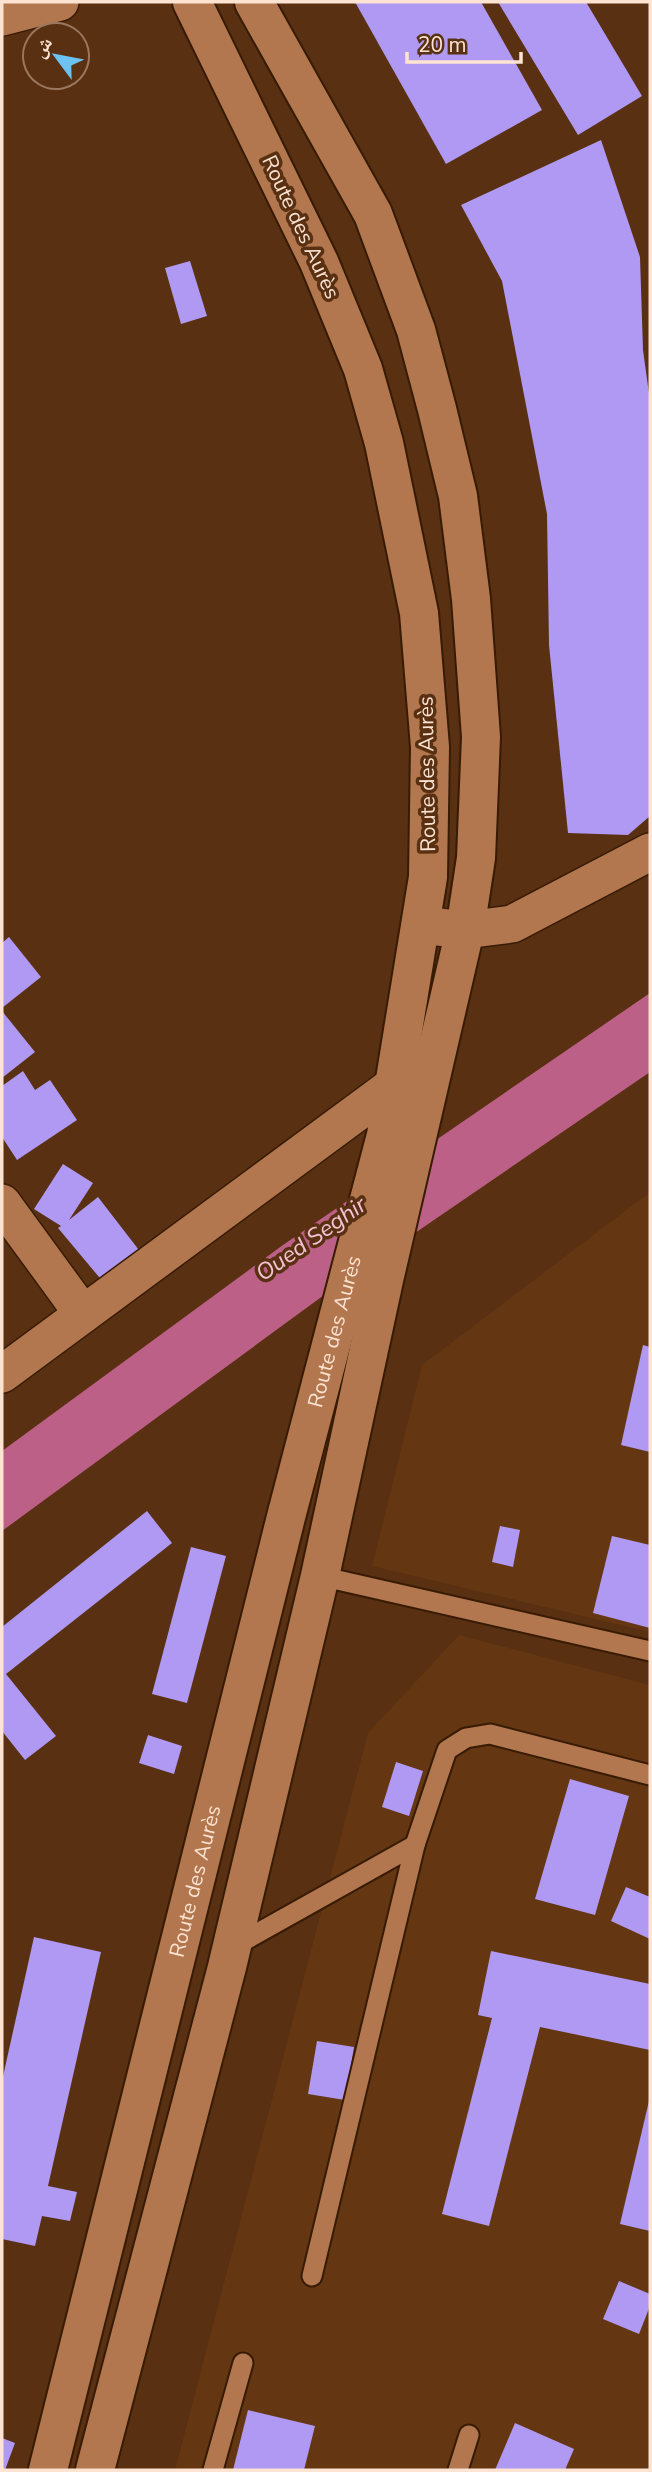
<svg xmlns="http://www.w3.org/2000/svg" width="652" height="2472" font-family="'Nunito Sans','Noto Naskh Arabic',sans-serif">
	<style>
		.built { fill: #643611 }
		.water { fill: #bd6087 }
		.building { fill: #b099f2 }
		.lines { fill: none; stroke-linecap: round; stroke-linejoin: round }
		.lane-casing { stroke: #371b05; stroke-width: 23 }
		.street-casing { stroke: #371b05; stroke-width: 40 }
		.secondary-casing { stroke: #371b05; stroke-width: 42 }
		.lane { stroke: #b2774e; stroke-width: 19 }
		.street { stroke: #b2774e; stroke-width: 37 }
		.secondary { stroke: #b2774e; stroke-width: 38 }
		.labels { text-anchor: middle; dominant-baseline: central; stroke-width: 7; stroke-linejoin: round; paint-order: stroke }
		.street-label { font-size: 21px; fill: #fde3d2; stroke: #593011 }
		.water-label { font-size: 23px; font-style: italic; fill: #f5c2d5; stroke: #593011 }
	</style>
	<rect width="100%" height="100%" fill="#593011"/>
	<!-- built -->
	<g class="built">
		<path d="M650 1192V1632L372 1566 422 1365Z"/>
		<path d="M459 1635 650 1685V2470H175L368 1733Z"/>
	</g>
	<!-- water -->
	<path class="water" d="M650 993V1072L320 1298 2 1531V1451L283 1245Z"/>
	<!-- building -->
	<g class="building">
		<path d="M355 2H481L542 110 446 164Z"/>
		<path d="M498 2H586L642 96 578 135Z"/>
		<path d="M601 140 640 257 643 350 650 401V816L628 835 568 833 549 645 547 514 502 281 461 205Z"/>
		<path d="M190 261 207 316 181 324 165 268Z"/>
		<path d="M9 937 41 977 2 1008V943Z"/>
		<path d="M2 1011 35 1052 2 1078Z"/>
		<path d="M23 1071 35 1090 50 1080 77 1120 17 1160 2 1137V1086Z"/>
		<path d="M63 1164 93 1183 69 1220 98 1197 142 1254 104 1283 58 1228 61 1226 34 1209Z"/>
		<path d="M643 1345 650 1347V1452L621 1445Z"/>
		<path d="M147 1511 172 1543 6 1674 56 1736 25 1760 2 1731V1627Z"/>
		<path d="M500 1526 520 1530 513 1567 492 1562Z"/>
		<path d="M612 1536 650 1545V1628L593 1613Z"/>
		<path d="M191 1547 226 1556 187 1703 152 1694Z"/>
		<path d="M148 1735 182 1746 174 1774 139 1763Z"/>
		<path d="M396 1762 423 1771 409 1816 382 1807Z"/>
		<path d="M570 1779 629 1796 595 1915 535 1899Z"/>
		<path d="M626 1887 650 1897V1939L611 1921Z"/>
		<path d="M34 1937 101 1952 48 2186 77 2192 70 2221 42 2216 35 2246 2 2239V2081Z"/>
		<path d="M491 1951 650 1984V2050L540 2027 489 2226 442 2214 492 2018 478 2015Z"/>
		<path d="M317 2041 354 2047 345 2100 308 2094Z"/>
		<path d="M649 2101H650V2231L620 2224Z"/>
		<path d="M619 2281 650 2294V2306L639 2334 603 2319Z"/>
		<path d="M248 2410 315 2426 304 2470H233Z"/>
		<path d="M515 2423 574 2449 565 2470H495Z"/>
		<path d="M2 2438 15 2443 5 2470H2Z"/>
	</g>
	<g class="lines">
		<defs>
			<g id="lane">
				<path d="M320 1576 650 1651"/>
				<path d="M233 1947 415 1845"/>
				<path d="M312 2276 415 1845 447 1750 466 1738 490 1734 650 1775"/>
				<path d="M213 2470 243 2363"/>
				<path d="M458 2470 469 2435"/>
			</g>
			<g id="street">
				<path d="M2 17 60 2"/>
				<path d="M421 925 465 930 512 924 650 852"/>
				<path d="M2 1203 83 1314"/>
				<path d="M2 1374 394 1085"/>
			</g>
			<g id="secondary">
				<path id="s1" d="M48 2470 286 1517 386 1135 428 877 430 747 419 613 384 443 363 369 319 262 192 2"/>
				<path d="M95 2470 227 1967 320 1576 384 1280 465 930 476 858 481 737 471 599 458 496 437 409 416 330 373 214 254 2"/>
			</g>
		</defs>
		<!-- lane casing -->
		<use href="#lane" class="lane-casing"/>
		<!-- street casing -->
		<use href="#street" class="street-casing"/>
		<!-- secondary casing -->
		<use href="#secondary" class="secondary-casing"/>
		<!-- lane -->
		<use href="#lane" class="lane"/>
		<!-- street -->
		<use href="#street" class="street"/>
		<!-- secondary -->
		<use href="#secondary" class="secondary"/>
	</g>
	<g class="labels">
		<!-- street labels -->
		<g class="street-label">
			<text transform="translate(301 227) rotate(65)">Route des Aurès</text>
			<text transform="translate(427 774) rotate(-91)">Route des Aurès</text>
			<text stroke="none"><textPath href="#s1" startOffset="1174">Route des Aurès</textPath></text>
			<text stroke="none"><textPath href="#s1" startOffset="607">Route des Aurès</textPath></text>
		</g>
		<!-- water labels -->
		<g class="water-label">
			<text transform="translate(311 1239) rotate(-35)">Oued Seghir</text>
		</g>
	</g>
	<!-- border -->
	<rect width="652" height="2472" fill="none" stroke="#fde3d2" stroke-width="7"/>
	<!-- north arrow -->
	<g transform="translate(56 56) rotate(302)"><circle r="33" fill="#593011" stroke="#9b785e" stroke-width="2"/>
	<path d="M0-5L12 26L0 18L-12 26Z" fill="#6cc3f2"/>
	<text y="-10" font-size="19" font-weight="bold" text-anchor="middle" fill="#fde3d2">ش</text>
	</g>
	<!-- scale -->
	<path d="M407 52v10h114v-10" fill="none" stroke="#fde3d2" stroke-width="3.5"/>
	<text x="418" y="52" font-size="21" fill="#fde3d2" stroke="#593011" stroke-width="5" paint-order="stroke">20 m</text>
</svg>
